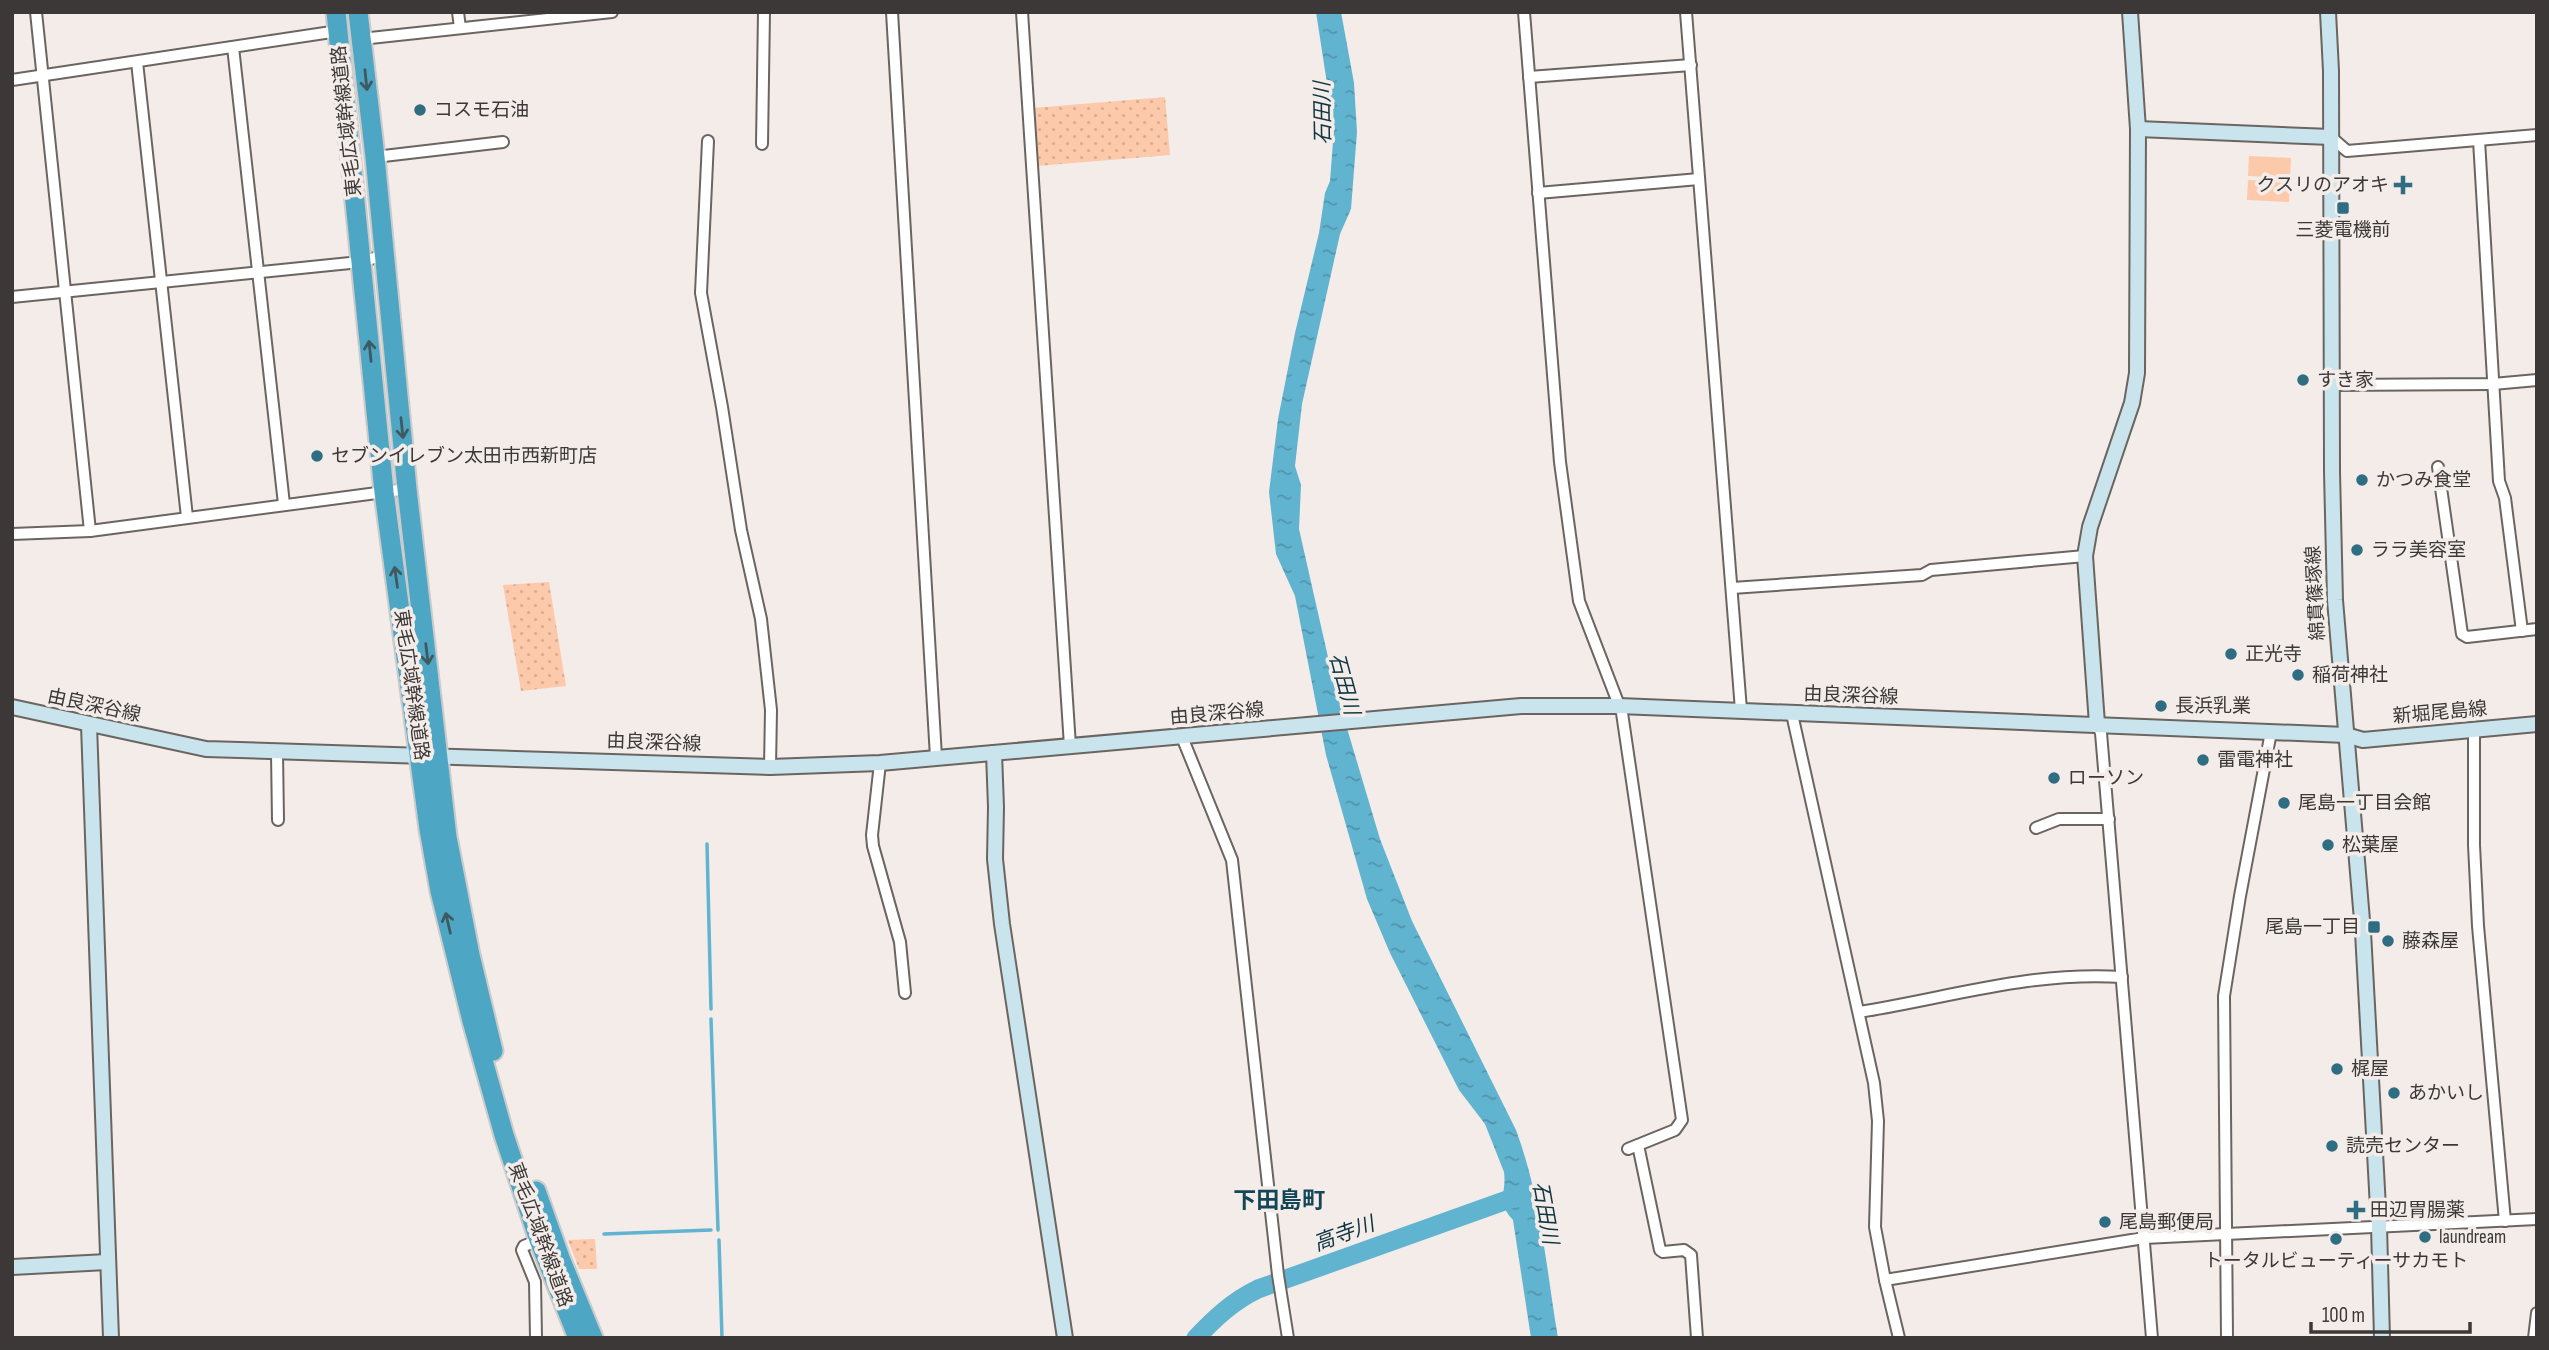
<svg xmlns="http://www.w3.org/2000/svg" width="2549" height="1350" font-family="'Sofia Sans Condensed','Noto Sans JP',sans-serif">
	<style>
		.grass { fill: url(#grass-dots) }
		.park { fill: #fcc9aa }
		.water { fill: url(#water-ripples) }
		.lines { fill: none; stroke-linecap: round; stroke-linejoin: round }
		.stream { stroke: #61b4d0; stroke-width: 3.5 }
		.river { stroke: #61b4d0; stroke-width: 19 }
		.street-casing { stroke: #6a6561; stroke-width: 14 }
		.secondary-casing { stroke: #6a6561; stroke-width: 18 }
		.highway-casing { stroke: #cccbcb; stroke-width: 23 }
		.street { stroke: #fff; stroke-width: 10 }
		.secondary { stroke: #c9e4ed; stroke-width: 14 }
		.highway { stroke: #4ca6c4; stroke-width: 19 }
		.oneway { stroke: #405961 }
		.poi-dot { fill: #2e6d82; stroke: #f3ece8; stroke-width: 2.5 }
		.labels { text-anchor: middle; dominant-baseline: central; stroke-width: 7; stroke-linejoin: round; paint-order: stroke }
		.poi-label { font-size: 19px; fill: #3b3837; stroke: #f3ece8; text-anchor: start }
		.street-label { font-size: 19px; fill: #3b3837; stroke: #f3ece8 }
		.water-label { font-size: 21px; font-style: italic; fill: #0f3642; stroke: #f3ece8 }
		.quarter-label { font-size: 23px; font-weight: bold; fill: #134758; stroke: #f3ece8 }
	</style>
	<defs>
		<pattern id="grass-dots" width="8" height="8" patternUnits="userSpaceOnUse" patternTransform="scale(1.75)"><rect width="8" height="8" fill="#fcc9aa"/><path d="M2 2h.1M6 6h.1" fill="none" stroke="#d9ad93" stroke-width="1.8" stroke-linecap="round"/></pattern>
		<pattern id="water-ripples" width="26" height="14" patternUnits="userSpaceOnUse" patternTransform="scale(1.75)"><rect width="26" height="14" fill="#61b4d0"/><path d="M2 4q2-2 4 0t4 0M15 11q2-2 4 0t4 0" fill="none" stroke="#5193aa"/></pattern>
	</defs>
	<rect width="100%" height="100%" fill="#f3ece8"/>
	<!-- grass -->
	<g class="grass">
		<path d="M1165 97 1170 155 1037 166 1033 108Z"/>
		<path d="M549 582 566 686 521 691 503 585Z"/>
		<path d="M595 1239 597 1269H579L568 1240Z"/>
	</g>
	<!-- park -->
	<g class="park">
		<path d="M2249 156 2291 158 2290 178 2248 176Z"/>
		<path d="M2248 180 2290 182 2289 202 2247 200Z"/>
	</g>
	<!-- water -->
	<path class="water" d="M1316 12H1341L1354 83 1357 132 1351 209 1340 234 1302 404 1295 466 1301 485 1299 529 1335 688 1380 839 1412 921 1516 1130C1541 1197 1546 1267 1558 1338H1531L1513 1220C1495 1201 1507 1193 1504 1172L1485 1124 1459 1090 1390 953 1367 899 1326 755 1295 596 1276 554 1269 492 1278 419 1295 333 1319 233 1325 193 1330 181 1334 129Z"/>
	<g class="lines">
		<!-- stream -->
		<g class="stream">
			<path d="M707 844 711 1009"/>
			<path d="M711 1019 718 1230"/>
			<path d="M604 1234 711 1230"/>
			<path d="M719 1240 722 1338"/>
		</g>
		<!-- river -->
		<path class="river" d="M1196 1338C1215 1318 1233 1301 1258 1289L1521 1195"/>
		<defs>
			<g id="street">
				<path d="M36 12 90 531"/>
				<path d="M458 12 460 28"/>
				<path d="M892 12 936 757"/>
				<path d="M1022 12 1070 746"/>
				<path d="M1524 12 1560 462 1579 601 1622 713 1682 1120 1675 1130 1628 1149"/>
				<path d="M1686 12 1741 710"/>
				<path d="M361 39 612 12"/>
				<path d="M233 47 284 504"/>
				<path d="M137 62 187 517"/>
				<path d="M1529 77 1691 65"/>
				<path d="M12 80 338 31"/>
				<path d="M2331 137 2347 151 2537 135"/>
				<path d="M2479 140 2499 481 2505 498 2522 631"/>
				<path d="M708 141 701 293 722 407 741 530 761 619 771 710 770 767"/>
				<path d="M762 144 764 12"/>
				<path d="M375 157 503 142"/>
				<path d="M1538 193 1699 179"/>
				<path d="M12 297 360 262 385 255"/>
				<path d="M2331 385 2493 384 2537 380"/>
				<path d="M2438 467 2462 634 2467 637 2537 629"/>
				<path d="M12 534 90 531 407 489"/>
				<path d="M1732 588 1922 575 1931 570 2085 556"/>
				<path d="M1792 714 1874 1083 1878 1121 1875 1227 1885 1280 1899 1338"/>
				<path d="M2097 724 2101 733 2152 1338"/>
				<path d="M2474 729V845L2478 926 2505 1221"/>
				<path d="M1182 737 1232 860 1278 1275 1288 1338"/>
				<path d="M277 753 278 820"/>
				<path d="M880 763 872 835 873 846 900 942 905 993"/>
				<path d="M2036 828 2059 819H2109"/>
				<path d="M1859 1012C1948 998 2030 971 2122 977"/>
				<path d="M1638 1145 1660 1250 1663 1252 1684 1250 1691 1255 1697 1338"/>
				<path d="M1885 1280 2144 1238 2537 1219"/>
				<path d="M536 1338 535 1282 522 1250 524 1246 539 1240"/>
				<path d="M2227 1338 2224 996 2240 896 2271 732"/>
				<path d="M2534 1338 2537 1313"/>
			</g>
			<g id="secondary">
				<path d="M2328 12 2331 71 2332 472 2335 600 2363 932 2379 1226 2382 1338"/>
				<path d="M2138 129 2331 137"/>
				<path d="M12 707 206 749 770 767 880 763 1521 706H1619L2346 735 2363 740 2537 724"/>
				<path d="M2097 724 2085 556 2090 527 2132 403 2137 373 2138 129 2130 12"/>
				<path d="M89 725 111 1338"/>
				<path d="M994 753 996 807 995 859 1002 924 1065 1338"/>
				<path d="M12 1267 107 1262"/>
			</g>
			<g id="highway">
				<path d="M336 12 384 492 429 829 440 891 472 1021 504 1135 539 1240 578 1338"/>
				<path d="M358 12 375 157 407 489 447 837 470 955 493 1051"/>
				<path d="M536 1191 560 1258 593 1338"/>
			</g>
		</defs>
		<!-- street casing -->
		<use href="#street" class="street-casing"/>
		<!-- secondary casing -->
		<use href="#secondary" class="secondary-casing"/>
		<!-- highway casing -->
		<use href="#highway" class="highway-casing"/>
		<!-- street -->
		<use href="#street" class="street"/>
		<!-- secondary -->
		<use href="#secondary" class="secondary"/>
		<!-- highway -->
		<use href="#highway" class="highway"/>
	</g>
	<!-- one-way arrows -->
	<defs><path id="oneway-shaft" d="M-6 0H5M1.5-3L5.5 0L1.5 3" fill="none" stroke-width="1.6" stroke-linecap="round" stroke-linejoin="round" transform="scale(1.75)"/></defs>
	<g class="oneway">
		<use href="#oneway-shaft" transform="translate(366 80) rotate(84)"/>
		<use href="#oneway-shaft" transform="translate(370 351) rotate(-96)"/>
		<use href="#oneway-shaft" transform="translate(402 428) rotate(84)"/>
		<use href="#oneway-shaft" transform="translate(396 577) rotate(-98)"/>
		<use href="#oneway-shaft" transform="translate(427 654) rotate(83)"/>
		<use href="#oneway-shaft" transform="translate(448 923) rotate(-103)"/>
	</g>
	<!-- markers -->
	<g class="poi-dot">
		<circle cx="420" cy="110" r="7"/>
		<path d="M2399.5 174.5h7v7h7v7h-7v7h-7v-7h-7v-7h7z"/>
		<rect x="2336" y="201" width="14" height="14" rx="3.5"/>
		<circle cx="2303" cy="380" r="7"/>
		<circle cx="317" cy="456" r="7"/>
		<circle cx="2362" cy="480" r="7"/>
		<circle cx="2357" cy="550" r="7"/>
		<circle cx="2231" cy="654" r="7"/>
		<circle cx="2298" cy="675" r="7"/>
		<circle cx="2161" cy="706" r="7"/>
		<circle cx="2203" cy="760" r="7"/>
		<circle cx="2054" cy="778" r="7"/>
		<circle cx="2284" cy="803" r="7"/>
		<circle cx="2328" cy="845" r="7"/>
		<rect x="2367" y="920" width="14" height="14" rx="3.5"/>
		<circle cx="2388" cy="941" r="7"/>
		<circle cx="2337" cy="1069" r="7"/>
		<circle cx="2394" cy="1093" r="7"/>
		<circle cx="2332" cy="1146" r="7"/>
		<path d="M2352.5 1199.5h7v7h7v7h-7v7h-7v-7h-7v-7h7z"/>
		<circle cx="2105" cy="1222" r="7"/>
		<circle cx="2425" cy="1237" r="7"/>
		<circle cx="2336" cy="1239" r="7"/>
	</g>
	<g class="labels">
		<!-- poi labels -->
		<g class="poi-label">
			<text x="434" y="110">コスモ石油</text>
			<text x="2389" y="185" text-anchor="end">クスリのアオキ</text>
			<text x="2343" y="230" text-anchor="middle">三菱電機前</text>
			<text x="2317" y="380">すき家</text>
			<text x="331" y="456">セブンイレブン太田市西新町店</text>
			<text x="2376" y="480">かつみ食堂</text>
			<text x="2371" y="550">ララ美容室</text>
			<text x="2245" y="654">正光寺</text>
			<text x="2312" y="675">稲荷神社</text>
			<text x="2175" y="706">長浜乳業</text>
			<text x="2217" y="760">雷電神社</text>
			<text x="2068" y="778">ローソン</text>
			<text x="2298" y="803">尾島一丁目会館</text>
			<text x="2342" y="845">松葉屋</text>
			<text x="2360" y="927" text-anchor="end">尾島一丁目</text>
			<text x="2402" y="941">藤森屋</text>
			<text x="2351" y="1069">梶屋</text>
			<text x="2408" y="1093">あかいし</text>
			<text x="2346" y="1146">読売センター</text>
			<text x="2370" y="1210">田辺胃腸薬</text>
			<text x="2119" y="1222">尾島郵便局</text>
			<text x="2439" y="1237">laundream</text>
			<text x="2336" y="1261" text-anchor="middle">トータルビューティーサカモト</text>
		</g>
		<!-- street labels -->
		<g class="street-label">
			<text transform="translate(347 121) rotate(-96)">東毛広域幹線道路</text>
			<text transform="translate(2316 593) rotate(-93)">綿貫篠塚線</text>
			<text transform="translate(411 685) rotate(82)">東毛広域幹線道路</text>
			<text transform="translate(1851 696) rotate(2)">由良深谷線</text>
			<text transform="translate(94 706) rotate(12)">由良深谷線</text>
			<text transform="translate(2440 713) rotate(-5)">新堀尾島線</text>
			<text transform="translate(1217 714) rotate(-5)">由良深谷線</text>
			<text transform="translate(654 743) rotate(2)">由良深谷線</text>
			<text transform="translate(540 1235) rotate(70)">東毛広域幹線道路</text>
		</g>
		<!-- water labels -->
		<g class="water-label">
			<text transform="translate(1323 113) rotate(-91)">石田川</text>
			<text transform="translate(1344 684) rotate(75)">石田川</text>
			<text transform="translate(1545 1213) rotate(80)">石田川</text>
			<text transform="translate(1344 1234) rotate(-20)">高寺川</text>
		</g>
		<!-- quarter labels -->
		<g class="quarter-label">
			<text x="1279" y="1201">下田島町</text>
		</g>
	</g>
	<!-- border -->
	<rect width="2549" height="1350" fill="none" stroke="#3b3837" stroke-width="28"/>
	<!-- scale -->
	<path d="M2311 1322v10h159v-10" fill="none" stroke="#3b3837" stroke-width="3.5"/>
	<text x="2322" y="1322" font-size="21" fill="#3b3837" stroke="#f3ece8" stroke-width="5" paint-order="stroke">100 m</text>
</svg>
